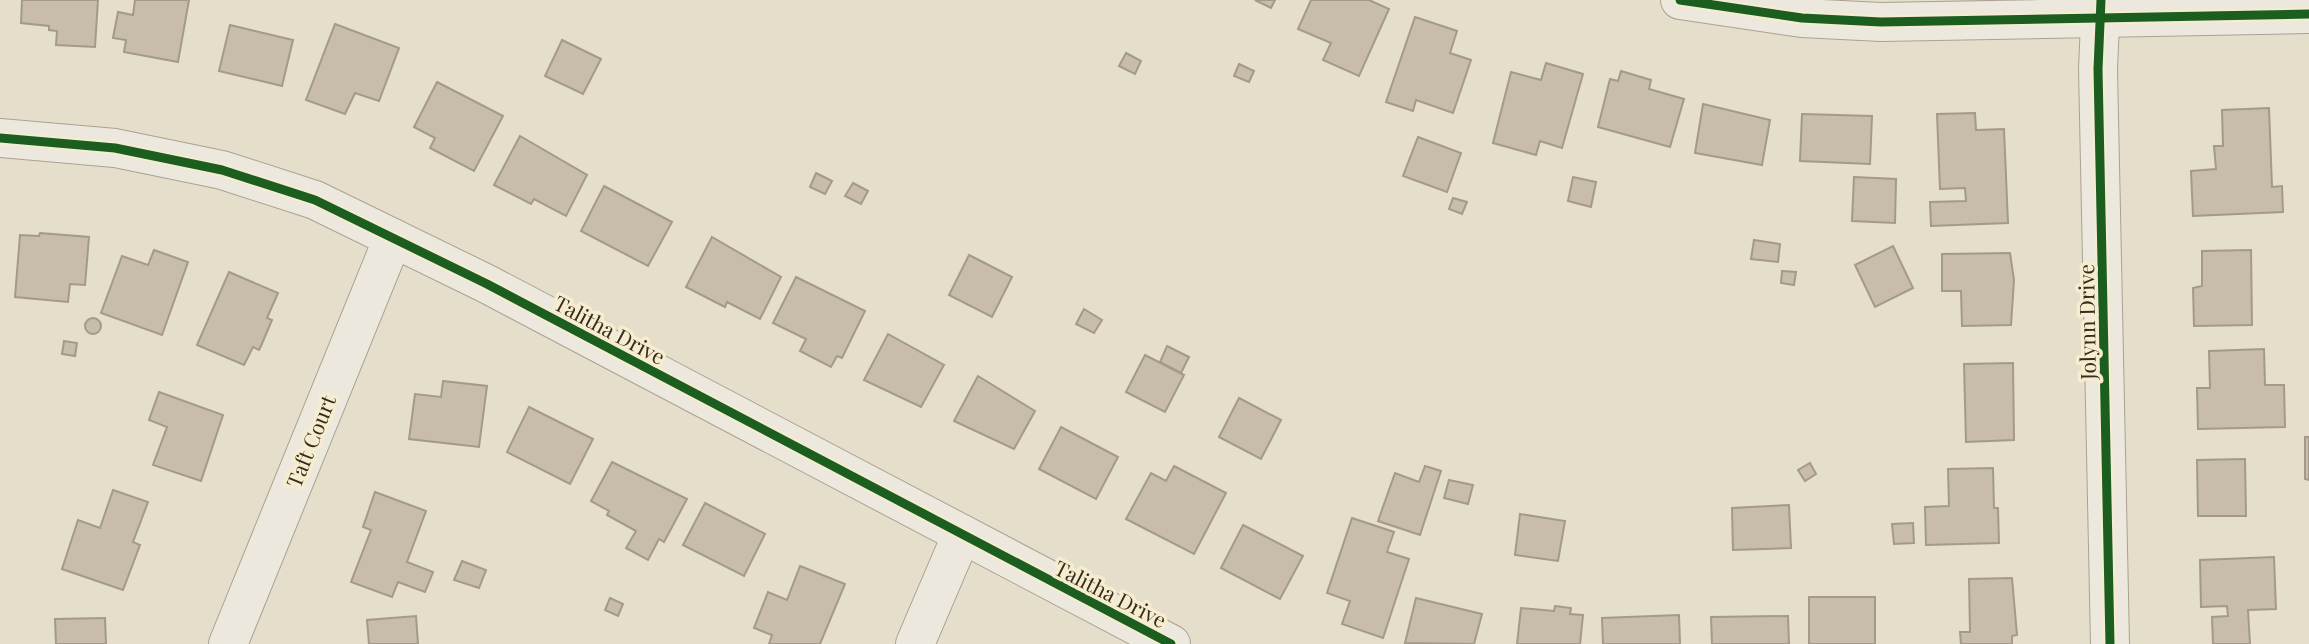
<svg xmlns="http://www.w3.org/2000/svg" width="2309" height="644" font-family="'Playfair Display',serif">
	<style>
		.building { fill: #c8bcab; stroke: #a4998a; stroke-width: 2 }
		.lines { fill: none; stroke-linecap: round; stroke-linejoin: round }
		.minor-casing { stroke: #a9a294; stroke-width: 40 }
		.minor { stroke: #ece8dd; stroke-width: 38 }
		.cycleway-casing { stroke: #f6edd0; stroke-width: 13 }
		.cycleway { stroke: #1b5e20; stroke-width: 9 }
		.labels { text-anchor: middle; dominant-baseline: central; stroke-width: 7; stroke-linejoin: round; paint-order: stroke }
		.street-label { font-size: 21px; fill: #372b1d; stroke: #f6edd0 }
	</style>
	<rect width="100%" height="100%" fill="#e4deca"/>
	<!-- building -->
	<g class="building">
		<path d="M22 0H98L95 47 56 45 57 31 49 30V26L21 23Z"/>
		<path d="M135 0H189L178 62 124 52 126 40 113 38 118 12 133 15Z"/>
		<path d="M1255 0H1275L1271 8Z"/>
		<path d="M1311 0H1369L1389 9 1359 76 1323 60 1331 43 1298 29Z"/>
		<path d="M1415 17 1457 31 1450 53 1471 60 1453 113 1416 100 1413 111 1386 102Z"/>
		<path d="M335 24 399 48 379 101 355 93 345 114 306 100Z"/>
		<path d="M230 25 293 40 282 86 219 71Z"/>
		<path d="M562 40 601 59 583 94 545 76Z"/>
		<path d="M1126 53 1141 61 1135 74 1119 66Z"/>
		<path d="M1546 63 1583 74 1562 148 1540 141 1536 155 1493 143 1511 72 1541 80Z"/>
		<path d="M1239 64 1254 71 1249 82 1234 76Z"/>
		<path d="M1621 71 1651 80 1649 89 1684 99 1670 147 1598 127 1610 79 1618 81Z"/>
		<path d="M437 82 503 116 474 171 430 148 435 138 414 127Z"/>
		<path d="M1703 104 1770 120 1762 165 1695 153Z"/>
		<path d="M2269 108 2272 187 2282 186 2283 212 2193 216 2191 171 2216 169 2214 146H2223L2222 110Z"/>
		<path d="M1975 113 1976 130 2004 129 2008 223 1931 226 1930 202 1966 201 1965 188 1940 189 1937 114Z"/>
		<path d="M1802 114 1872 116 1870 164 1800 161Z"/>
		<path d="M520 136 587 175 566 216 534 199 531 204 494 185Z"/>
		<path d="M1418 137 1461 153 1447 192 1403 176Z"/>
		<path d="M816 173 832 181 825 194 810 187Z"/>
		<path d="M1573 177 1596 182 1591 207 1568 201Z"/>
		<path d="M1854 177 1896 179 1895 223 1852 221Z"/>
		<path d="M853 183 868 191 861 204 845 196Z"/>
		<path d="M604 186 672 222 648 266 581 231Z"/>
		<path d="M1453 198 1467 202 1462 214 1449 209Z"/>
		<path d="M40 233 89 237 85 285 70 284 68 302 15 297 20 235 39 236Z"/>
		<path d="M712 237 781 277 760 319 727 302 725 307 721 305 686 287Z"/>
		<path d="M1754 240 1780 244 1778 262 1751 259Z"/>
		<path d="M1893 246 1913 288 1875 307 1855 265Z"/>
		<path d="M154 250 188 262 162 335 101 313 122 256 148 265Z"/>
		<path d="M2251 250 2252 325 2194 326 2193 288 2202 286V251Z"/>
		<path d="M2010 253 2014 280 2011 325 1962 326 1961 291H1942V254Z"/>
		<path d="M969 255 1012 277 992 317 949 295Z"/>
		<path d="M1782 271 1796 272 1794 285 1781 283Z"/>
		<path d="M229 272 278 293 267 318 272 320 261 346 259 350 253 347 244 365 197 345Z"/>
		<path d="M796 277 865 311 842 358 837 356 831 367 800 351 806 339 773 323Z"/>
		<path d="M1084 309 1102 320 1094 333 1076 324Z"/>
		<circle cx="93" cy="326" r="8"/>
		<path d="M888 334 944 365 921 407 864 380Z"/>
		<path d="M64 341 77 343 75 356 62 354Z"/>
		<path d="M1167 346 1189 357 1181 373 1160 362Z"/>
		<path d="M2264 349 2265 385H2284L2285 427 2198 429 2197 388H2210L2209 351Z"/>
		<path d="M1145 355 1184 375 1165 412 1126 392Z"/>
		<path d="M2013 363 2014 440 1966 442 1964 364Z"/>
		<path d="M978 376 1035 411 1014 449 954 421Z"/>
		<path d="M443 381 487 386 479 447 409 439 415 394 441 397Z"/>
		<path d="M159 392 223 415 201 481 153 465 167 427 149 420Z"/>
		<path d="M1239 398 1281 420 1261 459 1219 437Z"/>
		<path d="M529 407 593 439 570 484 507 452Z"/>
		<path d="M1061 427 1118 457 1096 499 1039 469Z"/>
		<path d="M2305 437H2309V480L2305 479Z"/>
		<path d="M2245 459 2246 516H2198L2197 460Z"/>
		<path d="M612 462 687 499 664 542 659 539 648 560 626 548 636 531 607 515 609 511 591 501Z"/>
		<path d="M1810 463 1816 474 1805 481 1798 470Z"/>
		<path d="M1174 466 1226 493 1194 554 1126 519 1151 473 1166 481Z"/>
		<path d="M1425 466 1441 471 1420 535 1378 521 1395 473 1419 482Z"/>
		<path d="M1993 468 1994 508H1998L1999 543 1926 545 1925 507 1949 506 1948 469Z"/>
		<path d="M1449 480 1473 485 1468 504 1444 498Z"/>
		<path d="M113 490 148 502 133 542 140 545 123 590 62 569 78 520 100 528Z"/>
		<path d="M375 492 426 511 407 562 433 572 425 592 398 582 392 597 351 582 371 530 363 527Z"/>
		<path d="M705 503 765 534 744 576 683 545Z"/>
		<path d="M1789 505 1791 548 1733 550 1732 508Z"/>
		<path d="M1520 514 1565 521 1558 561 1515 555Z"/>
		<path d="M1352 518 1394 532 1387 552 1409 559 1383 638 1342 624 1350 601 1327 593Z"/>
		<path d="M1913 523 1914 543 1894 544 1892 524Z"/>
		<path d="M1243 525 1303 556 1280 599 1221 568Z"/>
		<path d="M2274 557 2276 609 2248 610 2250 644H2213L2212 617 2228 616 2227 606 2201 607 2200 560Z"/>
		<path d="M462 561 486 570 479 588 454 580Z"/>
		<path d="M800 566 845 584 820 644H769L772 635 754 628 768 592 787 600Z"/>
		<path d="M2012 578 2017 635 2012 636V644H1961L1960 632H1970L1969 579Z"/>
		<rect x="1809" y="597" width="66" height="47"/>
		<path d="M610 598 623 604 618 616 605 610Z"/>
		<path d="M1416 598 1482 614 1474 644 1405 643Z"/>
		<path d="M1555 606 1571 608 1570 614 1583 615 1580 644H1517L1521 608 1554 611Z"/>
		<path d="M1679 615 1680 644H1603L1602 618Z"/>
		<path d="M416 616 418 644H369L367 620Z"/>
		<path d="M1788 616 1789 644H1712L1711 617Z"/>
		<path d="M105 618 106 644H56L55 619Z"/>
	</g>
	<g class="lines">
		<defs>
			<g id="minor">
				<path d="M1680 0 1802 18 1881 22 2309 14"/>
				<path d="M2101 0 2098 69 2110 644"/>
				<path d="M0 138 115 148 222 170 315 200 487 284 1171 644"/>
				<path d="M228 644 393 238"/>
				<path d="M915 644 962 534"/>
			</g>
		</defs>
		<!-- minor casing -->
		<use href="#minor" class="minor-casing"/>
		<!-- minor -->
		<use href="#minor" class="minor"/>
		<defs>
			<g id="cycleway">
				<path d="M1680 0 1802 18 1881 22 2309 14"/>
				<path d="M2101 0 2098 69 2110 644"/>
				<path d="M0 138 115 148 222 170 315 200 487 284 1171 644"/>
			</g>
		</defs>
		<!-- cycleway casing -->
		<use href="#cycleway" class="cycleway-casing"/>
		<!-- cycleway -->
		<use href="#cycleway" class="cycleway"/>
	</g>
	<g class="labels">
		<!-- street labels -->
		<g class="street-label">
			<text transform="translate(2086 322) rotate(-91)">Jolynn Drive</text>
			<text transform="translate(610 329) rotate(28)">Talitha Drive</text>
			<text transform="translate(310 441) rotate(-68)">Taft Court</text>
			<text transform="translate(1111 593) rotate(27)">Talitha Drive</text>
		</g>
	</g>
</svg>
